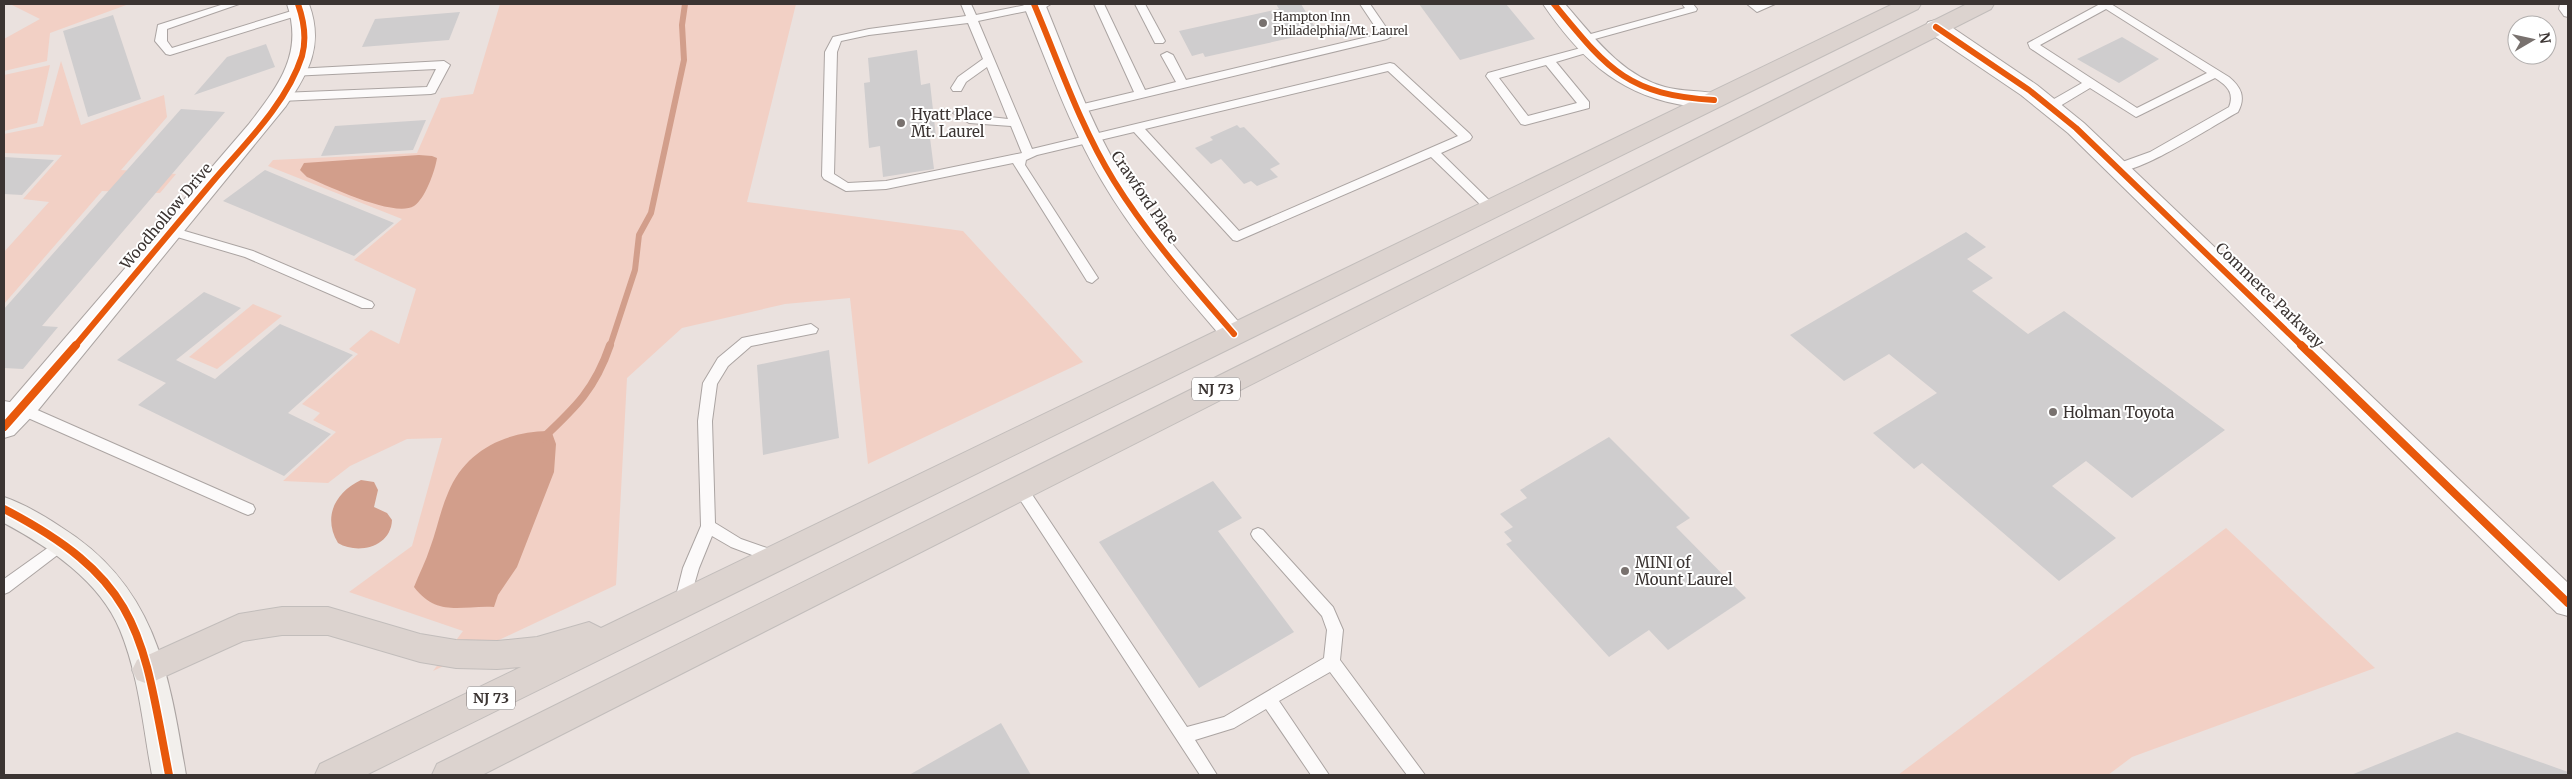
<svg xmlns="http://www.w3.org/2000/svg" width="2572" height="779" font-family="Merriweather,serif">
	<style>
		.green { fill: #f2d0c5 }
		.water { fill: #d29e8b }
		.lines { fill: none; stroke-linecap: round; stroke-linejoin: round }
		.stream-far1 { stroke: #d29e8b; stroke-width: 6 }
		.stream { stroke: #d29e8b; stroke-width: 8 }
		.building { fill: #cfcdce }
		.lane-casing { stroke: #aba4a2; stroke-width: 2 }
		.street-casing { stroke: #aba4a2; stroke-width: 2 }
		.secondary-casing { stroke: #aba4a2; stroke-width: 2 }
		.highway-casing { stroke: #c2bdbb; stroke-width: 2 }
		.lane { fill: #fcfafa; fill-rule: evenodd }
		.street { fill: #fcfafa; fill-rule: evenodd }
		.secondary { fill: #f2efec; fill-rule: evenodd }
		.highway { fill: #dcd3cf; fill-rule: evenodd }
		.cycleway-far1-casing { stroke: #fff; stroke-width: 9 }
		.cycleway-casing { stroke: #fff; stroke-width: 11 }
		.cycleway-far1 { stroke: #e8590c; stroke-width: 6 }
		.cycleway { stroke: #e8590c; stroke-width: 8 }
		.poi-dot { fill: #78716e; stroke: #fff; stroke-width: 2 }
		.labels { text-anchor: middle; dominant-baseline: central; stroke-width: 4; stroke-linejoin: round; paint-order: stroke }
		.far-poi-label { font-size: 12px; fill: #3b3432; stroke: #fff; text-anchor: start }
		.shield { fill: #fff; stroke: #767170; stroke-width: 1 }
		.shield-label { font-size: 14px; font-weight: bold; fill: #3b3432 }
		.poi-label { font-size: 15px; fill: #3b3432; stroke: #fff; text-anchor: start }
		.street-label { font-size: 15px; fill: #3b3432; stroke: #fff }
	</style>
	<rect width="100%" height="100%" fill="#eae1de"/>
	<!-- green -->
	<g class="green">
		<path d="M10 4H129L50 33 47 61 4 71V39L40 19Z"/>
		<path d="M500 4H796L747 202 963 231 1083 362 868 464 850 298 785 304 682 328 627 378 616 585 433 671 463 631 349 592 412 546 442 438 407 439 350 466 328 483 283 481 336 432 313 420 320 413 302 404 358 354 349 349 371 330 399 344 416 289 354 260 402 219 268 166 273 160 417 153 441 98 473 94Z"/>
		<path d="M61 61 81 125 164 95 167 117 121 170 176 174 160 193 102 191 4 304V252L49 202 23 199 62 155 4 153V134L43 126Z"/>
		<path d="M50 65 37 123 4 131V75Z"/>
		<path d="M253 304 282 316 217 369 189 357Z"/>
		<path d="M2226 528 2375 668 2132 757 2108 775H1898Z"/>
	</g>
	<!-- water -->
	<g class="water">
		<path d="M419 155 432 156 437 158C435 171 425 199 414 206 394 218 328 186 307 177L300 170 304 163Z"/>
		<path d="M548 431 552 433 556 444 554 472 517 567 498 595 494 607C462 605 438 618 414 587 419 574 426 561 430 548 437 530 440 511 448 493 465 451 504 432 548 431Z"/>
		<path d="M361 480 374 482 378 490 374 507 387 513 392 520C391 547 358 555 338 543 322 516 336 492 361 480Z"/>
	</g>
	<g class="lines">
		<!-- stream-far1 -->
		<path class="stream-far1" d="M610 346 635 270 639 235 651 213 684 60 682 25 685 4"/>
		<!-- stream -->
		<path class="stream" d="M543 438C576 407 595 389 610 345"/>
	</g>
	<!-- building -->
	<g class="building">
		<path d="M1276 4H1301L1318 32 1205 57 1203 53 1192 56 1179 31 1279 9Z"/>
		<path d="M1419 4H1506L1535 39 1460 60Z"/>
		<path d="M460 12 449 40 362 47 375 19Z"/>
		<path d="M113 15 141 99 88 117 63 31Z"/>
		<path d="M2122 37 2159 59 2119 83 2077 59Z"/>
		<path d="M266 44 275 67 194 95 227 57Z"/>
		<path d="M917 50 921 85 930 83 936 137 930 138 934 169 883 177 880 146 869 148 864 83 870 82 868 58Z"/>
		<path d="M181 109 225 112 42 326 58 327 23 369 4 368V309Z"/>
		<path d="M426 120 413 150 321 156 335 126Z"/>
		<path d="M1237 125 1240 128 1244 127 1280 164 1270 169 1278 177 1257 186 1251 181 1244 184 1221 159 1211 164 1195 148 1213 140 1210 137Z"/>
		<path d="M4 157 54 160 22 195 4 194Z"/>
		<path d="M265 170 308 188 394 223 354 256 223 201Z"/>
		<path d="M1966 232 1986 247 1967 259 1993 278 1972 291 2028 334 2064 311 2225 430 2132 498 2086 461 2052 486 2116 538 2059 581 1922 463 1914 469 1873 433 1937 393 1889 354 1844 381 1790 335Z"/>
		<path d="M204 292 241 308 176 360 215 379 280 324 353 355 288 413 331 434 284 476 138 405 166 383 117 360Z"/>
		<path d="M829 350 839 438 763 455 757 365Z"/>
		<path d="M1609 437 1690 518 1676 527 1746 598 1668 650 1649 630 1609 657 1506 544 1512 541 1504 532 1513 527 1500 514 1527 498 1520 490Z"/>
		<path d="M1213 481 1242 518 1218 531 1294 632 1199 688 1099 542Z"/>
		<path d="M1001 723 1031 775H909Z"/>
		<path d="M2457 732 2568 772V775H2351Z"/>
	</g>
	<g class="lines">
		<defs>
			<g id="lane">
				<path d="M224 4H239L167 29V41L172 48 298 9 302 8 307 11 306 13 170 55 166 54 155 41 158 25Z"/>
				<path d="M961 4H971L976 15 1031 4H1051L1046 7 978 21 1032 149 1390 63 1394 64 1470 134 1472 137 1470 140 1441 153 1498 209 1496 212H1488L1431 157 1237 241 1233 240 1134 132 1037 155 1026 160 1025 165 1098 278 1092 283 1087 281 1013 163 886 189 846 191 824 179 822 176 825 52 833 37 869 29 966 16ZM968 23 983 59 958 77 951 88 953 91H961L966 82 987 67 1008 119 972 115 959 109 953 113 969 123 1011 126 1022 153 886 181 848 183 834 174 837 52 841 41 869 35ZM1388 71 1458 136 1239 231 1145 129Z"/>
				<path d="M1094 4H1104L1145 90 1176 82 1161 55 1167 52 1173 55 1186 80 1380 34 1360 4H1370L1392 36 1387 39 1079 113 1075 112V106L1134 92Z"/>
				<path d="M1135 4H1145L1165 41 1163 43H1155Z"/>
				<path d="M1682 4H1693L1697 9 1696 11 1584 42 1579 39 1580 37 1685 8Z"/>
				<path d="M1747 4H1775L1757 12Z"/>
				<path d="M2100 4H2111L2229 77C2241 87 2246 97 2238 112 2216 124 2135 177 2114 171L2112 168 2114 165 2150 152 2229 107C2235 92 2226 85 2215 78L2136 117 2090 88 2055 109H2047V103L2082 83 2030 48 2028 43ZM2106 9 2207 73 2137 108 2040 45Z"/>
				<path d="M2560 4H2568V17L2564 16 2559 9Z"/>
				<path d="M1592 45 1598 48 1596 50 1556 62 1589 102V108L1525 125 1521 124 1486 76 1488 73ZM1546 65 1577 103 1528 116 1499 78Z"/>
				<path d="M444 61 450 65 435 93 431 94 281 101 275 97 281 93 427 87 436 69 291 76V70L295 69Z"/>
				<path d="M171 227 253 251 372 302 374 305 372 308H362L245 257 167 234 165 231 167 228Z"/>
				<path d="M811 324 818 329 816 333 751 346 728 366 717 384 712 421 715 523 741 539 781 553 784 558 781 563 776 564 731 547 712 536 699 568 687 609 682 611 677 609 674 604 683 568 701 526 698 421 703 383 718 358 742 338Z"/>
				<path d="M4 401 26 405 253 505 255 509 253 513 248 515 243 513 19 414 4 411Z"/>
				<path d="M1020 482 1025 484 1187 727 1224 717 1324 658 1327 630 1322 616 1253 538 1251 534 1253 530 1258 528 1263 530 1333 607 1343 630 1340 660 1425 775H1407L1330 672 1279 701 1329 775H1311L1266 709 1234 728 1195 740 1217 775H1200L1015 492 1013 488 1015 484Z"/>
				<path d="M63 537 68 539 70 543 68 547 9 592 4 594V579Z"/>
			</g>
			<g id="street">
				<path d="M287 4H309C324 45 309 72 286 106L39 409 14 435 4 438V409L249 124C278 86 304 54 287 4Z"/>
				<path d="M1023 4H1045C1069 62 1090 124 1124 178 1158 231 1202 279 1243 327L1247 334 1243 341 1234 344 1225 341C1181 290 1136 239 1102 181 1069 125 1048 64 1023 4Z"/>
				<path d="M1543 4H1565C1593 36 1621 75 1665 87 1684 92 1703 90 1722 95L1725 100 1722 105C1708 109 1691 107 1677 104 1615 92 1578 55 1543 4Z"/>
				<path d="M1936 20 1944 22 2037 85 2084 123 2568 583V616L2557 613 2068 133 2021 95 1928 32 1925 27 1928 22Z"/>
			</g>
			<path id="secondary" d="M4 497C24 504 43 515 61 527 156 586 169 673 186 775H152C143 727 139 676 120 630 100 581 49 547 4 523Z"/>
			<g id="highway">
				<path d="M1893 4H1921L1918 9 366 775H315L320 764 521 667 497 669 456 668 420 662 328 635H282L243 641 148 684 137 680 132 670 137 660 239 614 282 607H328L420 634 456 640 497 641 537 637 589 622 601 628Z"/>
				<path d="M1967 4H1994L1991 9 482 775H432L437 764Z"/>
			</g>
		</defs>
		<!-- lane casing -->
		<use href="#lane" class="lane-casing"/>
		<!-- street casing -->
		<use href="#street" class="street-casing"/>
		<!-- secondary casing -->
		<use href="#secondary" class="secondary-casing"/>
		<!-- highway casing -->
		<use href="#highway" class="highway-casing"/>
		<!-- lane -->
		<use href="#lane" class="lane"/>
		<!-- street -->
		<use href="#street" class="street"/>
		<!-- secondary -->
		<use href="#secondary" class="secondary"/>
		<!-- highway -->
		<use href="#highway" class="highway"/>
		<defs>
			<g id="cycleway-far1">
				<path d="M1034 4C1059 63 1080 126 1114 181 1148 236 1192 285 1234 334"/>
				<path d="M1554 4C1607 68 1626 95 1714 100"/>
				<path d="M1936 27 2029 90 2076 128 2302 346"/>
				<path d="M75 346C121 291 168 235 214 180 246 143 287 103 302 56 307 38 304 21 298 4"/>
			</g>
			<g id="cycleway">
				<path d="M2301 345 2568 603"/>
				<path d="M4 427 76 345"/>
				<path d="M4 509C142 581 142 634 169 775"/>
			</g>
		</defs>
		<!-- cycleway-far1 casing -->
		<use href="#cycleway-far1" class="cycleway-far1-casing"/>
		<!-- cycleway casing -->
		<use href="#cycleway" class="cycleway-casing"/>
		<!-- cycleway-far1 -->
		<use href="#cycleway-far1" class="cycleway-far1"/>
		<!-- cycleway -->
		<use href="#cycleway" class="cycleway"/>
	</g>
	<!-- markers -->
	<g class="poi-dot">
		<circle cx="1263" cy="23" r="5"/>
		<circle cx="901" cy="123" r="5"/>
		<circle cx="2053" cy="412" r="5"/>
		<circle cx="1625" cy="571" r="5"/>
	</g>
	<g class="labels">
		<!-- far-poi labels -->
		<g class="far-poi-label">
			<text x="1273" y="16">Hampton Inn<tspan x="1273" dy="14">Philadelphia/Mt. Laurel</tspan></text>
		</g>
		<!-- shield labels -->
		<g class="shield">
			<rect x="1192" y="377.5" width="48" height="23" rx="4"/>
			<rect x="467" y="686.5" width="48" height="23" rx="4"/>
		</g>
		<g class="shield-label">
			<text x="1216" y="389">NJ 73</text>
			<text x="491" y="698">NJ 73</text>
		</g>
		<!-- poi labels -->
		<g class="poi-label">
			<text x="911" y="114">Hyatt Place<tspan x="911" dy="17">Mt. Laurel</tspan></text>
			<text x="2063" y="412">Holman Toyota</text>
			<text x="1635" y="562">MINI of<tspan x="1635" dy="17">Mount Laurel</tspan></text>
		</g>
		<!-- street labels -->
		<g class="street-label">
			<text transform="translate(1145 197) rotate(56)">Crawford Place</text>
			<text transform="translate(166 216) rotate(-50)">Woodhollow Drive</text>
			<text transform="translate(2270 295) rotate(44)">Commerce Parkway</text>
		</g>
	</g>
	<!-- border -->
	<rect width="2572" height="779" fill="none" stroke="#3b3432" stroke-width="10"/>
	<!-- north arrow -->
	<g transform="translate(2532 40) rotate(81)"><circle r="24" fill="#ffffff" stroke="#b1aead"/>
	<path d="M0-4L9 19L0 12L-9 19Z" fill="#78716e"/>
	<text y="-8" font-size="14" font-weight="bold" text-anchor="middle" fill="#3b3432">N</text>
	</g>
</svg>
